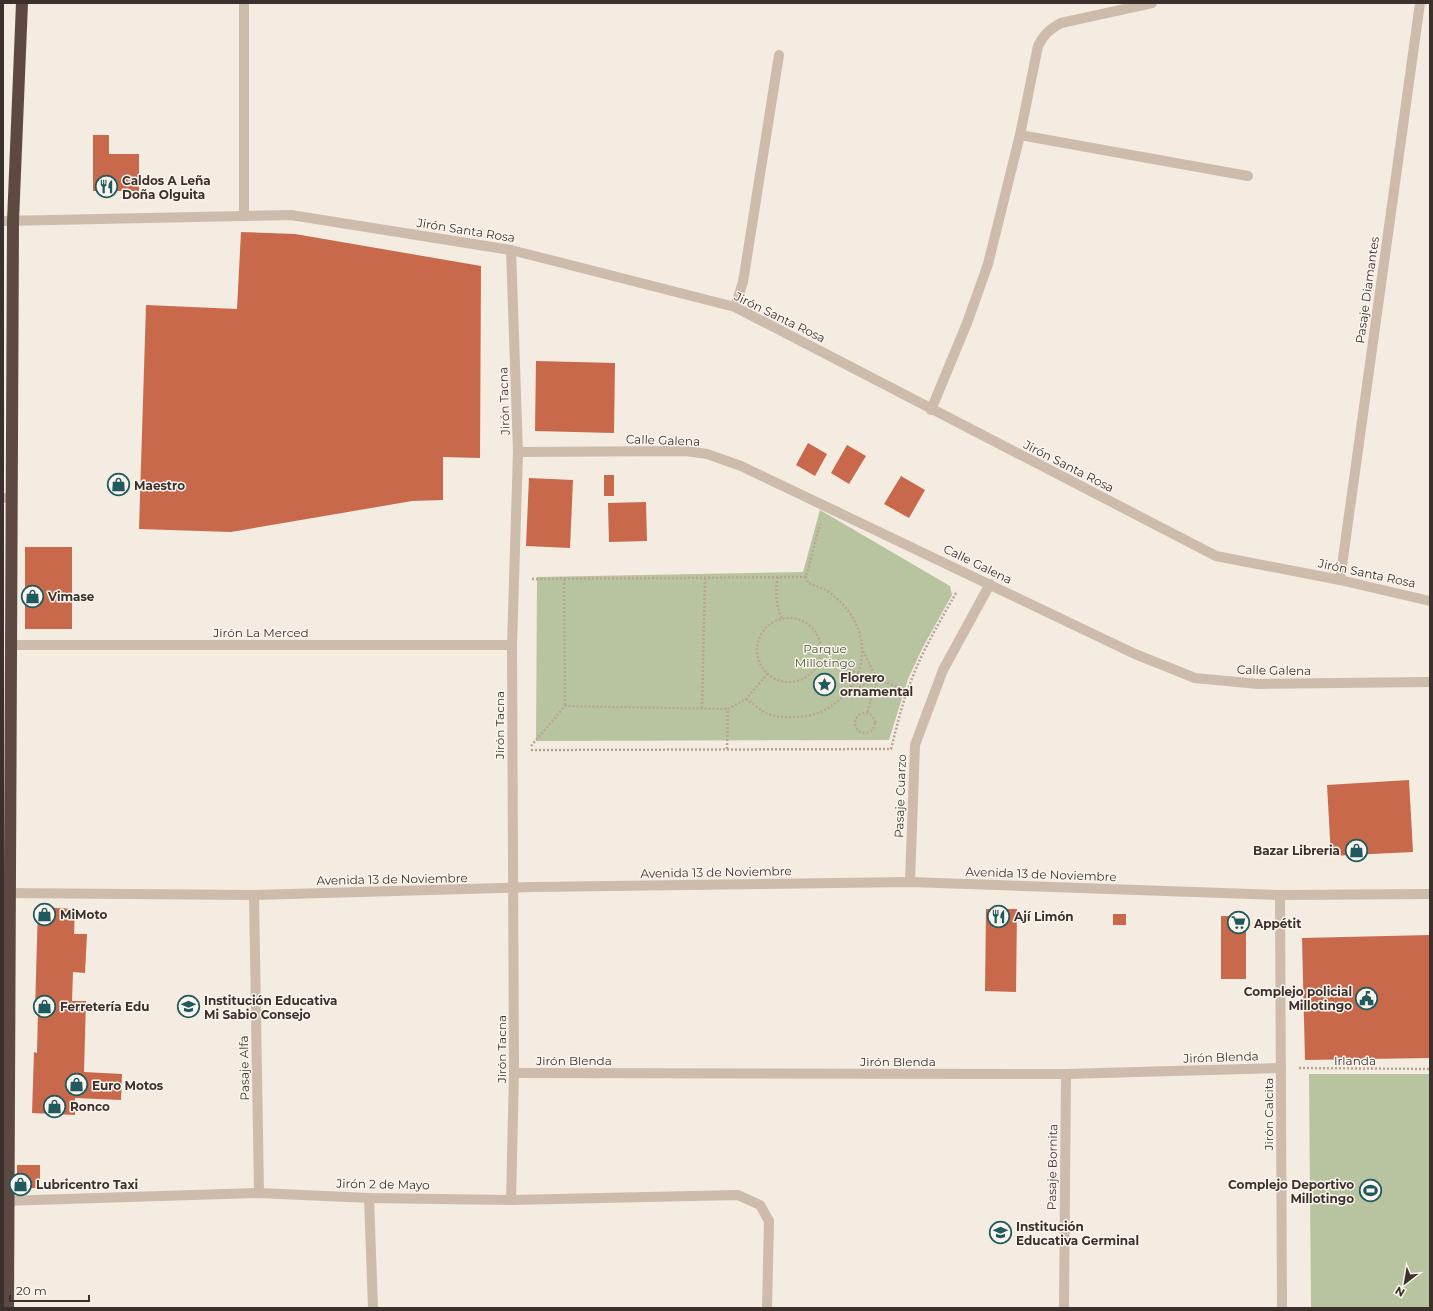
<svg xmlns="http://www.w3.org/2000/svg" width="1433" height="1311" font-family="Montserrat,sans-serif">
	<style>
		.green { fill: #b8c4a0 }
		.building { fill: #c8694b }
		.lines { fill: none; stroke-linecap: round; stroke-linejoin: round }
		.path { stroke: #b9a596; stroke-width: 2.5; stroke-dasharray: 2 2; stroke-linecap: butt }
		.street { stroke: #cdbbac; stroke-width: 10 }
		.highway { stroke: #5c4a42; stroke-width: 12 }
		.labels { text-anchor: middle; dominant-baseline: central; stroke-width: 3; stroke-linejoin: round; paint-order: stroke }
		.poi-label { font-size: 12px; font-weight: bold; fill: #3b302b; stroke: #fbf5ee; text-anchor: start }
		.street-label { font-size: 12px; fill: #3b302b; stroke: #fbf5ee }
		.park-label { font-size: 12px; fill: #4a5a2e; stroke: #fbf5ee }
	</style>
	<rect width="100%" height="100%" fill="#f4ebe1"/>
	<!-- green -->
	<g class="green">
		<path d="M820 510 950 586 952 595 923 647 908 679 889 740 536 741 537 577 803 572Z"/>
		<path d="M1309 1074H1430V1308H1311Z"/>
	</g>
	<!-- building -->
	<g class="building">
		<path d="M93 135H109V154H139V191H93Z"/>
		<path d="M241 232 295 234 481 266 480 458 443 457V500L412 501 231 532 139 529 146 305 237 309Z"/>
		<path d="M536 361 615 363 614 433 535 431Z"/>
		<path d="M808 443 827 454 815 476 796 465Z"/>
		<path d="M847 445 866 456 849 484 831 473Z"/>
		<rect x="604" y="475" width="10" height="21"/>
		<path d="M901 476 925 490 909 518 884 504Z"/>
		<path d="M529 478 573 480 570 548 526 546Z"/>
		<path d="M646 502 647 541 609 542 608 503Z"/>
		<rect x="25" y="547" width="47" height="82"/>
		<path d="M1409 780 1413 852 1331 856 1327 785Z"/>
		<path d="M38 907 75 909 74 934H87L85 973 73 972 72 1001H86L84 1072 122 1074 121 1100 75 1098V1115L32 1113 34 1052 37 1053 38 1010H35Z"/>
		<path d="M986 909H1017L1016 992 985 991Z"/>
		<rect x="1113" y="914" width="13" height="11"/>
		<path d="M1221 916H1239L1246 924V979H1221Z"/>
		<path d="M1430 935V1058L1305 1060 1302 938Z"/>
		<rect x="17" y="1165" width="23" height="23"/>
	</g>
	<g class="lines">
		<!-- path -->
		<g class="path">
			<path d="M778 577C775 592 776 605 782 619"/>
			<path d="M532 579 806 577 820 524"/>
			<path d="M564 579 565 706"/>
			<circle cx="789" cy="650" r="32"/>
			<path d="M863 651 877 679"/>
			<path d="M819 660 908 690"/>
			<path d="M848 692 877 679 867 713"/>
			<path d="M746 699C752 703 758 708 764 712 774 717 786 718 797 717 832 716 863 686 862 650 862 627 848 606 830 593 824 588 815 586 808 583L806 577"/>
			<path d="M702 708 705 577"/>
			<circle cx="865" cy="723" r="10"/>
			<path d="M531 746 565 706 728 709"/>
			<path d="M727 749 728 709 746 699 768 673"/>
			<path d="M891 749C897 726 902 703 911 681 923 649 941 620 957 591"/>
			<path d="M531 750 892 749"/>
			<path d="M1299 1068 1430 1069"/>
		</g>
		<!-- street -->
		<g class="street">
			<path d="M1020 135 1248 176"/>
			<path d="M244 216V3"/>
			<path d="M3 221 291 215 511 250 735 307 1216 556 1340 580 1430 601"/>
			<path d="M735 307 743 282 779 55"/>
			<path d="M931 410 967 323 988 264 1020 135 1038 46C1044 34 1050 29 1061 23L1152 3"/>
			<path d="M518 452 686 451 707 454 741 466 1135 654 1195 678 1258 684 1430 682"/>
			<path d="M3 498H12"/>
			<path d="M1340 580 1420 3"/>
			<path d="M11 645H512"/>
			<path d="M910 882 915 745 943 670 990 584"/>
			<path d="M3 893 254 895 533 887 910 882 1280 895 1430 894"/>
			<path d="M254 895 259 1193"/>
			<path d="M1280 895 1282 1308"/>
			<path d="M514 1073 1066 1074 1281 1068"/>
			<path d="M369 1198 373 1308"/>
			<path d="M511 1200 514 1073 512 645 518 452 511 250"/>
			<path d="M3 1201 259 1193 369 1198 511 1200 738 1195 760 1205 769 1221 767 1308"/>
			<path d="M1064 1308 1066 1074"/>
		</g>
		<!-- highway -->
		<path class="highway" d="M8 1308 13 221 22 3"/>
	</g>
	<!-- icons -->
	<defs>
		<symbol id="restaurant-ring" viewBox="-11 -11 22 22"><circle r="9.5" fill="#fbf5ee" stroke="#1f5a5e" stroke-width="1.5"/><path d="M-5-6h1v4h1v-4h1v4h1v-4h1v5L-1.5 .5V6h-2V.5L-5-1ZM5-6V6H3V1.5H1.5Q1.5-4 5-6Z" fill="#1f5a5e"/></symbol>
		<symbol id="shop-ring" viewBox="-11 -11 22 22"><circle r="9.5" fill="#fbf5ee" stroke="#1f5a5e" stroke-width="1.5"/><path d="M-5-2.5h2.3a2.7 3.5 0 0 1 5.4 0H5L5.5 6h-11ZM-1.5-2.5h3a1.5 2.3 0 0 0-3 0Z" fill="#1f5a5e"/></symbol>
		<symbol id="sight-ring" viewBox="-11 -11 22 22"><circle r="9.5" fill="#fbf5ee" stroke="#1f5a5e" stroke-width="1.5"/><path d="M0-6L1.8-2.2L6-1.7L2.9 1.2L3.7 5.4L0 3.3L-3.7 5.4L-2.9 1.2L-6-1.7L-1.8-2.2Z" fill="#1f5a5e"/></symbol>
		<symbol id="supermarket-ring" viewBox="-11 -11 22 22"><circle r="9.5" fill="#fbf5ee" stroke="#1f5a5e" stroke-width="1.5"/><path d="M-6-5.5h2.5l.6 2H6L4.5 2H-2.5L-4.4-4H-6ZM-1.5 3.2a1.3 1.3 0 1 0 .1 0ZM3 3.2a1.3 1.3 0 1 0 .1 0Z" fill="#1f5a5e"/></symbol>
		<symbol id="civic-ring" viewBox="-11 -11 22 22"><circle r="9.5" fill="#fbf5ee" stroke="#1f5a5e" stroke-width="1.5"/><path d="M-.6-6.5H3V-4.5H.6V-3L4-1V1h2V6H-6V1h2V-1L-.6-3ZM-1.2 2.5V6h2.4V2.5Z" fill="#1f5a5e"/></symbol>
		<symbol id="school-ring" viewBox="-11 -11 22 22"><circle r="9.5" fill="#fbf5ee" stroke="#1f5a5e" stroke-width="1.5"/><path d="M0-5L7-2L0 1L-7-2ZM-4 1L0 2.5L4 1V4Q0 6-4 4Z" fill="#1f5a5e"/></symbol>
		<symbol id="stadium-ring" viewBox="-11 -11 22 22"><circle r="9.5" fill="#fbf5ee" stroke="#1f5a5e" stroke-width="1.5"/><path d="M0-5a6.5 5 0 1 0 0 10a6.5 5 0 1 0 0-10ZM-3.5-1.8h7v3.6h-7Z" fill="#1f5a5e"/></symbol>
	</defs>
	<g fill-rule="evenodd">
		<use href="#restaurant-ring" x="94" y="174" width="25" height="25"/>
		<use href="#shop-ring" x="106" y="472" width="25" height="25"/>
		<use href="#shop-ring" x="20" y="584" width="25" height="25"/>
		<use href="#sight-ring" x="812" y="672" width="25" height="25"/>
		<use href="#shop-ring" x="1344" y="838" width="25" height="25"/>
		<use href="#shop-ring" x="32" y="902" width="25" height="25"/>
		<use href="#restaurant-ring" x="986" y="904" width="25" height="25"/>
		<use href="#supermarket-ring" x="1226" y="910" width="25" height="25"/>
		<use href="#civic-ring" x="1354" y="986" width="25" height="25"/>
		<use href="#shop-ring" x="32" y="994" width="25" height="25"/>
		<use href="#school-ring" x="176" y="994" width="25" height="25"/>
		<use href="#shop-ring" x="64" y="1072" width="25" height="25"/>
		<use href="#shop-ring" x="42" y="1094" width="25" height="25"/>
		<use href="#shop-ring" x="8" y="1172" width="25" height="25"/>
		<use href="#stadium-ring" x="1358" y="1178" width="25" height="25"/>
		<use href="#school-ring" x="988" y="1220" width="25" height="25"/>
	</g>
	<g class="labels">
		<!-- poi labels -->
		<g class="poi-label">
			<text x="122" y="180">Caldos A Leña<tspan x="122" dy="14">Doña Olguita</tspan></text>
			<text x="134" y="485">Maestro</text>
			<text x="48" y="596">Vimase</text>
			<text x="840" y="677">Florero<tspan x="840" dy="14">ornamental</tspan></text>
			<text x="1340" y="850" text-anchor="end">Bazar Libreria</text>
			<text x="60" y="914">MiMoto</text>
			<text x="1014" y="916">Ají Limón</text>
			<text x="1254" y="923">Appétit</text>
			<text x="1352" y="991" text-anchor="end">Complejo policial<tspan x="1352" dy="14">Millotingo</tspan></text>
			<text x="204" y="1000">Institución Educativa<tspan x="204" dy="14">Mi Sabio Consejo</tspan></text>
			<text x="60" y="1006">Ferretería Edu</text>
			<text x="92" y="1085">Euro Motos</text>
			<text x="70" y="1106">Ronco</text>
			<text x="36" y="1184">Lubricentro Taxi</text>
			<text x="1354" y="1184" text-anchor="end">Complejo Deportivo<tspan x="1354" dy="14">Millotingo</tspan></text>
			<text x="1016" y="1226">Institución<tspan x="1016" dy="14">Educativa Germinal</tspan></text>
		</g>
		<!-- street labels -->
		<g class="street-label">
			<text transform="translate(466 230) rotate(9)">Jirón Santa Rosa</text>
			<text transform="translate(1367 290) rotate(-82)">Pasaje Diamantes</text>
			<text transform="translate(780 317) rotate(26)">Jirón Santa Rosa</text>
			<text transform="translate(504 401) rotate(-92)">Jirón Tacna</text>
			<text transform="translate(663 440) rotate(2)">Calle Galena</text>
			<text transform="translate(1069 466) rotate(27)">Jirón Santa Rosa</text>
			<text transform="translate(978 564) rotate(26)">Calle Galena</text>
			<text transform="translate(1367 573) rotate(12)">Jirón Santa Rosa</text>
			<text x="261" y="632">Jirón La Merced</text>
			<text transform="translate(1274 670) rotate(1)">Calle Galena</text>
			<text transform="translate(499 725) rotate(-90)">Jirón Tacna</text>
			<text transform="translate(900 796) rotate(-88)">Pasaje Cuarzo</text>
			<text transform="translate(716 872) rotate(-1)">Avenida 13 de Noviembre</text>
			<text transform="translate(1041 874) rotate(2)">Avenida 13 de Noviembre</text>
			<text transform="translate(392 879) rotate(-1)">Avenida 13 de Noviembre</text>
			<text transform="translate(501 1049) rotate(-90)">Jirón Tacna</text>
			<text transform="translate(1221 1057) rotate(-2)">Jirón Blenda</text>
			<text x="574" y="1060">Jirón Blenda</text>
			<text x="1355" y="1060">Irlanda</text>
			<text x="898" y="1061">Jirón Blenda</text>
			<text transform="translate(244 1068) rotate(-91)">Pasaje Alfa</text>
			<text transform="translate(1268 1114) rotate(-90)">Jirón Calcita</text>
			<text transform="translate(1052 1167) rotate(-89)">Pasaje Bornita</text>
			<text transform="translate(383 1184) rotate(1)">Jirón 2 de Mayo</text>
		</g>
		<!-- park labels -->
		<g class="park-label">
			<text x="825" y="648">Parque<tspan x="825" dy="14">Millotingo</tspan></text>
		</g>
	</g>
	<!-- border -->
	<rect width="1433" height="1311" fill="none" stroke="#3b302b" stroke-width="8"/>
	<!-- north arrow -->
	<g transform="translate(1405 1283) rotate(211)" stroke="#fbf5ee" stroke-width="3" paint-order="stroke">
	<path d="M0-3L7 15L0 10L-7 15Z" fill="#3b302b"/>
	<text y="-6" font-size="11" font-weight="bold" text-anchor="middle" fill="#3b302b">N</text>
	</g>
	<!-- scale -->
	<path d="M10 1295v6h79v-6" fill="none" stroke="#3b302b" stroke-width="2"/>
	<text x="16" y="1295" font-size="12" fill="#3b302b" stroke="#fbf5ee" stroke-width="3" paint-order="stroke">20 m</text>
</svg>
